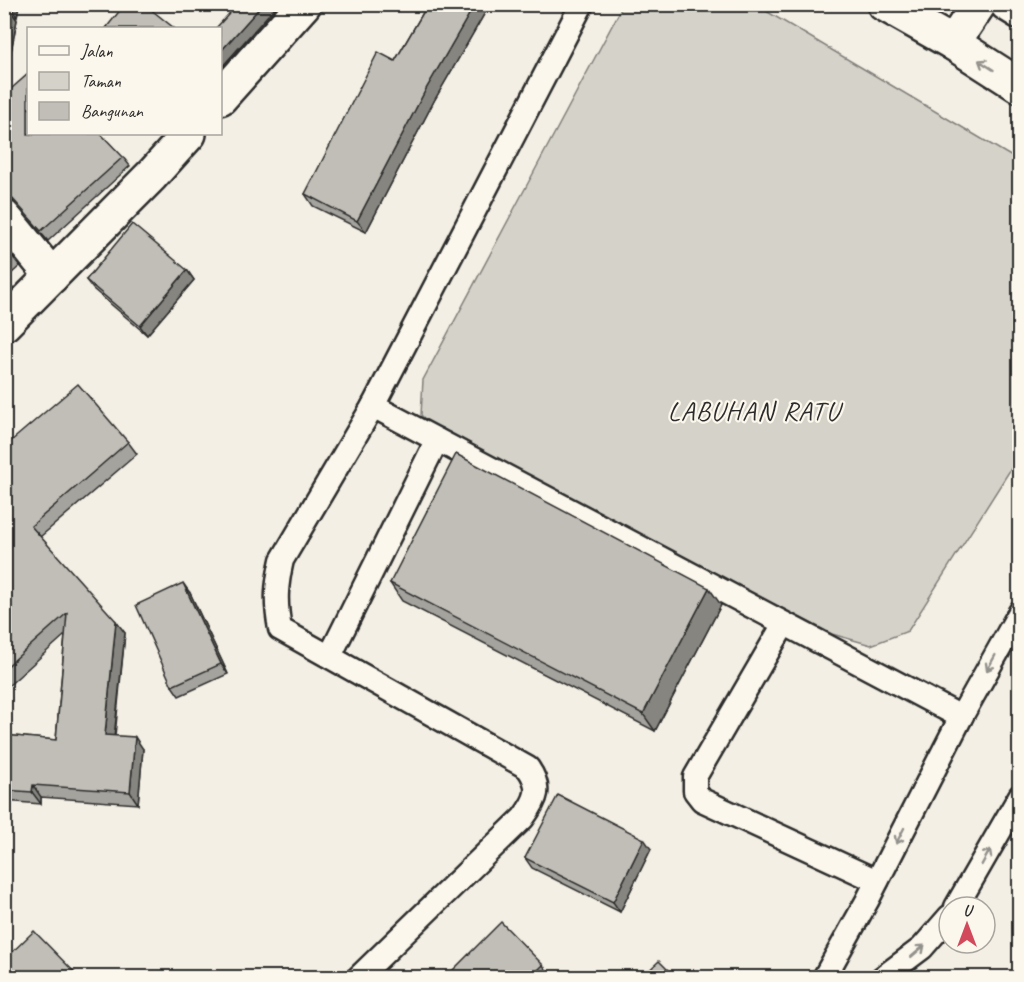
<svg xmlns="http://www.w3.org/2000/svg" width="1024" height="982" font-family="Caveat,sans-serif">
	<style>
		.green { fill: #d5d2c9; stroke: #807e7a; stroke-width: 1.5 }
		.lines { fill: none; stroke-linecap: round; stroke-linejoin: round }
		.service-casing { stroke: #2b2b2b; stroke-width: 27 }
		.minor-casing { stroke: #2b2b2b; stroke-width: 38 }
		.tertiary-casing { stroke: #2b2b2b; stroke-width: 38 }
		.trunk-casing { stroke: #2b2b2b; stroke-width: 38 }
		.service { stroke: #fbf7ec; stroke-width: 22 }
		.minor { stroke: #fbf7ec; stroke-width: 33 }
		.tertiary { stroke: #fbf7ec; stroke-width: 33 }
		.trunk { stroke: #fbf7ec; stroke-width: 33 }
		.wall { fill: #a5a39d; stroke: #2b2b2b; stroke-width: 1.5 }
		.shaded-wall { fill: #86857f; stroke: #2b2b2b; stroke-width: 1.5 }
		.building { fill: #c0beb6; stroke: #2b2b2b; stroke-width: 1.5 }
		.oneway { stroke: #93918c }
		.labels { text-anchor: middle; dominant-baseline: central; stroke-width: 4.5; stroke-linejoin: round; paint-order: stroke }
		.quarter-label { font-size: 27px; letter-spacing: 1.5px; fill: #2b2b2b; stroke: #fbf7ec }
	</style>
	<rect width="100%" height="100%" fill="#f3efe4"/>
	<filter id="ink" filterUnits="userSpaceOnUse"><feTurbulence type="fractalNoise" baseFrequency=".0167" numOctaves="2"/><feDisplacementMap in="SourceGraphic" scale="12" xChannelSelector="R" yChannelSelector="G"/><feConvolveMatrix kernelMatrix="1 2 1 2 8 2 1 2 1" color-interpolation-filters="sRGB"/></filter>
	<g filter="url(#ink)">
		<!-- green -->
		<path class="green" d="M623 5H756L1019 161V456L908 631 871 645 832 634 437 432 421 415 423 380Z"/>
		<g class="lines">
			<defs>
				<g id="service">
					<path d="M582 4 373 406 961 717"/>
					<path d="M784 624 695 777V791L702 800 877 881"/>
					<path d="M330 656 437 440"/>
					<path d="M956 907 1020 796"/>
					<path d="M358 978 523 818C537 799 542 788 528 768L280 629C275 602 276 586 282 560L373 406"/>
					<path d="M824 978 867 901 961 717 1020 612"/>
					<path d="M882 978 922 948 949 917"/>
				</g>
				<g id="minor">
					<path d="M220 98 304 4"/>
					<path d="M4 217 52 276"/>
					<path d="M4 324 152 175 189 134"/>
				</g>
				<path id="tertiary" d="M953 43 979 4"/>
				<g id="trunk">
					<path d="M884 4 953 43 1020 86"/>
					<path d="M1007 4 1020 12"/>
				</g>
			</defs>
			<!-- service casing -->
			<use href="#service" class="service-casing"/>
			<!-- minor casing -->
			<use href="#minor" class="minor-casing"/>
			<!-- tertiary casing -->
			<use href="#tertiary" class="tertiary-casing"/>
			<!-- trunk casing -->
			<use href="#trunk" class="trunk-casing"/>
			<!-- service -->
			<use href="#service" class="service"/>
			<!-- minor -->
			<use href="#minor" class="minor"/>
			<!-- tertiary -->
			<use href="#tertiary" class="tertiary"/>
			<!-- trunk -->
			<use href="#trunk" class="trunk"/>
		</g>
		<!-- wall -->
		<g class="wall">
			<path d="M4 4H19L17 17H14L17 20 4 88Z"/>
			<path d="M428 4H490L434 101 366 232 313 206 305 194 395 61Z"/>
			<path d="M4 95 123 157 130 166 48 241 4 191Z"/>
			<path d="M4 246 20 266 4 280Z"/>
			<path d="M187 270 194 280 147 335 93 289 86 280Z"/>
			<path d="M128 442 137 454 40 537 125 633 115 736 143 749 138 804 41 797V804L4 801V735L56 740 65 635 6 688 4 686V447Z"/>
			<path d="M390 583 721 605 655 731 402 601Z"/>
			<path d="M190 593 228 674 179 696 172 686Z"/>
			<path d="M651 849 620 912 532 868 525 858Z"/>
			<path d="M543 965 551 977 550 978H445Z"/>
		</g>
		<!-- shaded-wall -->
		<g class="shaded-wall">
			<path d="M9 4H19L17 17 9 5Z"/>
			<path d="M263 4H278L220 69V52Z"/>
			<path d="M475 4H490L434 101 366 232 357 221 426 89Z"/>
			<path d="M10 10 17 20 4 88V39Z"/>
			<path d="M187 270 194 280 147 335 140 326Z"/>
			<path d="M183 583 190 593 228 674 221 664Z"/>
			<path d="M709 588 721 605 655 731 643 714Z"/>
			<path d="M116 621 125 633 113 747 105 735Z"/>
			<path d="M135 737 143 749 138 804 130 792Z"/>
			<path d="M33 785 41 797V804L32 792Z"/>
			<path d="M644 839 651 849 620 912 613 902Z"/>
		</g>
		<!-- building -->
		<g class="building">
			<path d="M125 4H144L174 28H106Z"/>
			<path d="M238 4H263L220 52V28H216Z"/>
			<path d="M428 4H475L426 89 357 221 305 194 378 52 395 61Z"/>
			<path d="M10 10 4 39V14Z"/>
			<path d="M28 74V134H101L123 157 41 231 4 189V95Z"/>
			<path d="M132 224 187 270 140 326 86 280Z"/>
			<path d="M4 246 12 254 4 261Z"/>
			<path d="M78 384 128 442 31 526 116 621 105 735 135 737 130 792 33 785 32 792 4 790V735L56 740 67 613 4 669V447Z"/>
			<path d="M456 454 709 588 643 714 390 583Z"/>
			<path d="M183 583 221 664 172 686 136 605Z"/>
			<path d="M558 795 644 839 613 902 525 858Z"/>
			<path d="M501 922 543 965 530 978H445Z"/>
			<path d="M34 931 80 978H4V960Z"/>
			<path d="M659 961 676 978H641Z"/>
		</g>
		<!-- one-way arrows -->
		<defs><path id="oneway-shaft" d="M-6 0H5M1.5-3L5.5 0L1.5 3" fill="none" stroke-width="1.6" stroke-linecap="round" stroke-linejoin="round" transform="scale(1.5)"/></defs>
		<g class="oneway">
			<use href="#oneway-shaft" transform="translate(986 65) rotate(-147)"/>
			<use href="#oneway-shaft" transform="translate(991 663) rotate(119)"/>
			<use href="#oneway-shaft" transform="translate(900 836) rotate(117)"/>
			<use href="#oneway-shaft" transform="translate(986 857) rotate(-61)"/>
			<use href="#oneway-shaft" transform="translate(918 951) rotate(-41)"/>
		</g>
	</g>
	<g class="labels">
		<!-- quarter labels -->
		<g class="quarter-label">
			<text x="754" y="411">LABUHAN RATU</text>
		</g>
	</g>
	<!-- margin -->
	<rect width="1024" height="982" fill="none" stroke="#fbf7ec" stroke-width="24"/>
	<rect x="12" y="12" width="1000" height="958" fill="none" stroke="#2b2b2b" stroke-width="2" filter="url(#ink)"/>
	<!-- legend -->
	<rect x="27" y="27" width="195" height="108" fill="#fbf7ec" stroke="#a8a59f" stroke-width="1.5"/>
	<rect x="39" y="46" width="30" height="9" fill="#fbf7ec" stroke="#a8a59f" stroke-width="1.5"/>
	<text x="81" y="57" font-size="18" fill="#2b2b2b">Jalan</text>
	<rect x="39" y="72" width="30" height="18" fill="#d5d2c9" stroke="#a8a59f" stroke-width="1.5"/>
	<text x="81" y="87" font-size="18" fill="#2b2b2b">Taman</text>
	<rect x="39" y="102" width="30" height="18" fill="#c0beb6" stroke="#a8a59f" stroke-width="1.5"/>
	<text x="81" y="117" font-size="18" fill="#2b2b2b">Bangunan</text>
	<!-- north arrow -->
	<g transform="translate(967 925)"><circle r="28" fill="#fbf7ec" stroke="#a8a59f" stroke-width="1.5"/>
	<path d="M0-4.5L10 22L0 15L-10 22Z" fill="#d1495b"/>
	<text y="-9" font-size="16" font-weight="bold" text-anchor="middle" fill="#2b2b2b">U</text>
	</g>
</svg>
